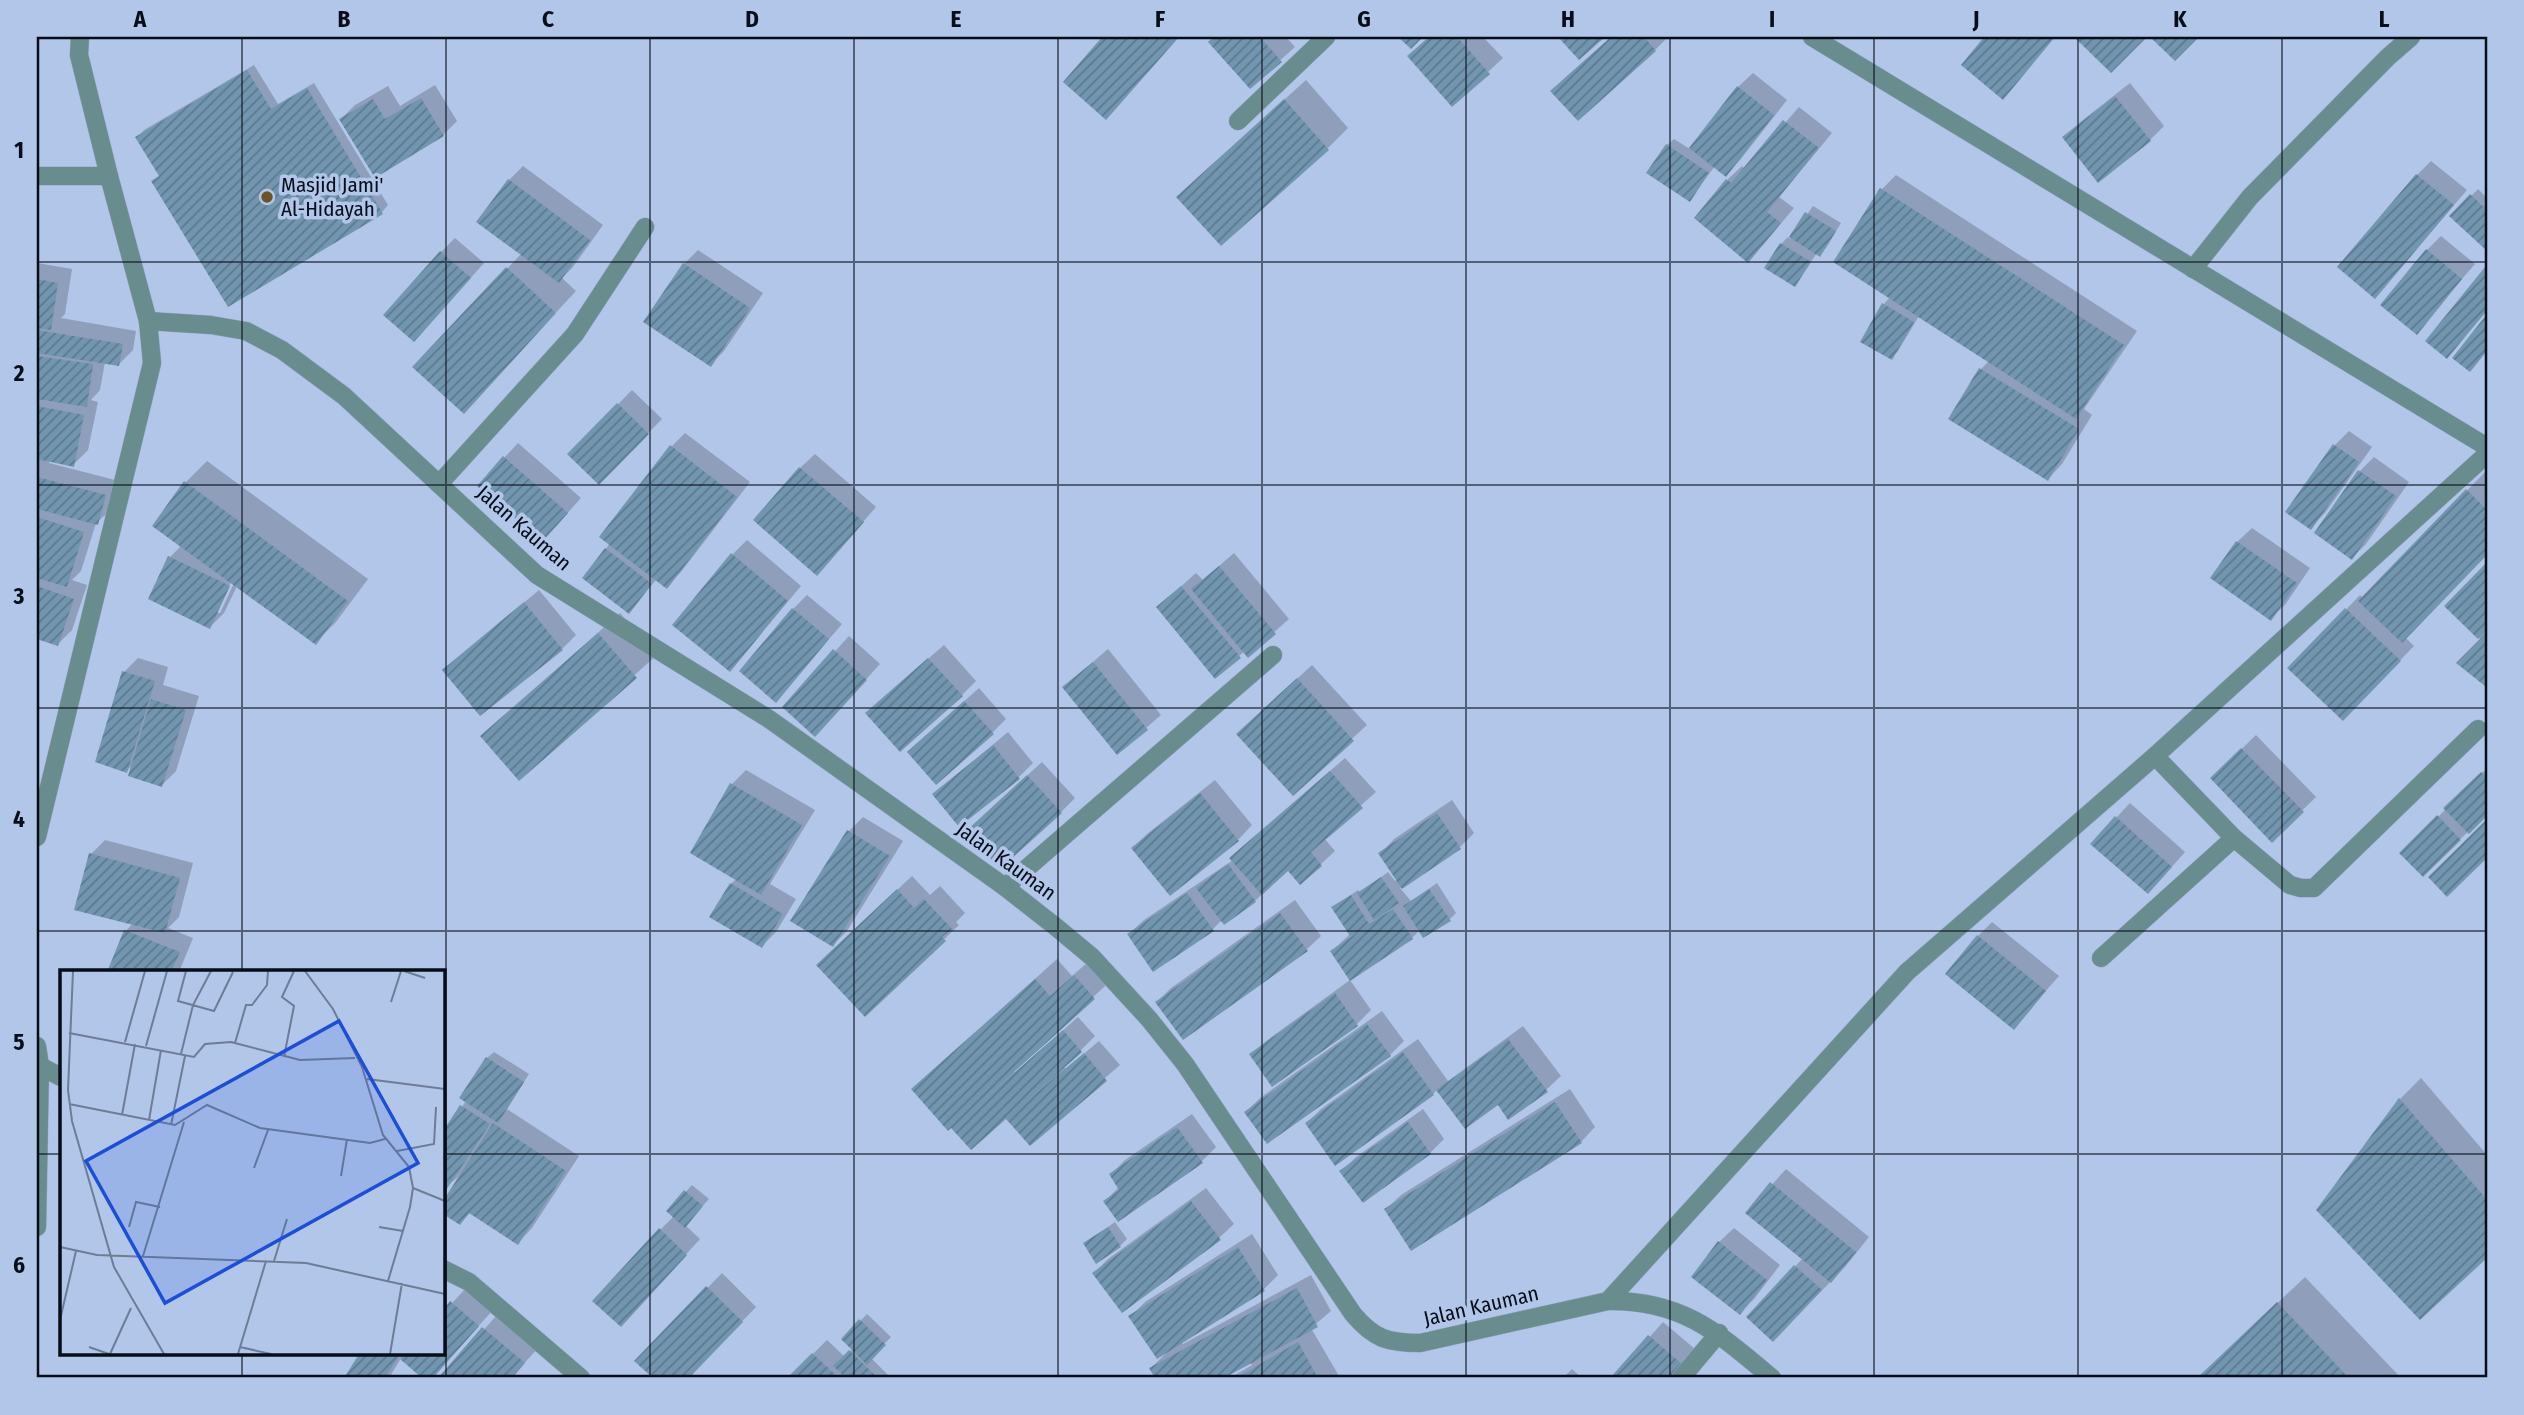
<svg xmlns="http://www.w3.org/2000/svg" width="2524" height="1415" font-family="'Fira Sans Condensed',sans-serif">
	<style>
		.shadow { fill: #0003; fill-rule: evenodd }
		.building { fill: url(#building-hatch) }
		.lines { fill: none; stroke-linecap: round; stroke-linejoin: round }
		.minor-casing { stroke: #93a5c4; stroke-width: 19 }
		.minor { stroke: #698c8e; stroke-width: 18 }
		.grid { fill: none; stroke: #070d19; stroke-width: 2; stroke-opacity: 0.55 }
		.poi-dot { fill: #6d5425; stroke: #b2c6ea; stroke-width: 2.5 }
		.labels { text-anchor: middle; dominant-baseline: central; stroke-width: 7; stroke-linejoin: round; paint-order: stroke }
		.poi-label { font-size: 21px; fill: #070d19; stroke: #b2c6ea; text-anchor: start }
		.street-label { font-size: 21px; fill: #070d19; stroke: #b2c6ea }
		.inset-road { fill: none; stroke: #6e7c96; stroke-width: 2 }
		.view { fill: #1d4ed8; fill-opacity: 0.15; stroke: #1d4ed8; stroke-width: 3.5 }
		.inset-edge { fill: none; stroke: #070d19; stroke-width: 3.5 }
		.neatline { fill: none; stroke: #070d19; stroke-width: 2.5 }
		.grid-label { font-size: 23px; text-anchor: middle; font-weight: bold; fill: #070d19 }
	</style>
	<defs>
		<pattern id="building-hatch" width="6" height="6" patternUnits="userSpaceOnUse" patternTransform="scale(1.75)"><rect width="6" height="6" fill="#7396b0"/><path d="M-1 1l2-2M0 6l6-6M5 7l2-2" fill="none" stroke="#5c798e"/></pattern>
	</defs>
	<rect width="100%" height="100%" fill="#b2c6ea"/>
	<!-- shadow -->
	<g class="shadow">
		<path d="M1216 37H1286L1295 47 1250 87 1210 42Z"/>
		<path d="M1430 37H1483L1503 58 1488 72 1423 42Z"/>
		<path d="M1611 37H1668L1655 50 1566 77Z"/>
		<path d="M1986 37H2055L2003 97 1963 65Z"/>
		<path d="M254 65 278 104 314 83 388 205 382 212 160 175 138 137 144 130Z"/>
		<path d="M1753 73 1787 100 1740 160 1726 174 1715 166 1690 199 1667 145 1674 139 1690 149 1738 87Z"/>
		<path d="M1306 80 1348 128 1327 149 1200 176Z"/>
		<path d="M2130 83 2164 126 2150 140 2065 137 2079 123Z"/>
		<path d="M435 85 457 121 443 135 341 119 355 105 388 86 400 106Z"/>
		<path d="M1799 107 1832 133 1779 197 1794 208 1762 246 1727 180 1742 166 1745 169Z"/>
		<path d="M2431 161 2467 190 2375 297 2417 175Z"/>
		<path d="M523 166 603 225 573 267 562 278 576 291 484 390 415 366 522 253 509 180Z"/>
		<path d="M1896 175 2137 331 2084 409 2092 415 2062 464 2048 479 1950 418 1981 369 1989 361 1919 316 1898 351 1892 358 1884 304 1890 297 1882 189Z"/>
		<path d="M2478 189 2487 198V248L2452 216Z"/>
		<path d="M1813 206 1841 223 1826 248 1819 254 1817 253 1795 285 1781 244 1788 237 1790 239Z"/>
		<path d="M2441 236 2475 264 2416 332 2427 250Z"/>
		<path d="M455 238 484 263 428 326 441 252Z"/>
		<path d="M698 250 763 293 724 351 710 365 684 264Z"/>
		<path d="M37 263 72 269 65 314 61 318 136 331 133 350 119 364 105 362 100 390 91 400 98 402 88 450 73 465 50 460 49 463 119 481 112 509 96 523 81 571 72 580 87 585 72 630 58 644 37 637Z"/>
		<path d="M2487 268V311L2447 357 2427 341Z"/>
		<path d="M632 390 662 419 599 483 569 454Z"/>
		<path d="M2349 431 2372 447 2325 513 2311 527 2287 511 2335 445Z"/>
		<path d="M685 433 750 482 681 572 666 587 657 579 628 612 606 549 671 447Z"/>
		<path d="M518 443 581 498 556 526 504 458Z"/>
		<path d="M815 454 876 507 831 559 800 468Z"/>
		<path d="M2374 457 2409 482 2366 544 2352 558 2360 471Z"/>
		<path d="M207 461 368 579 336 622 315 643 237 586 224 613 210 627 170 557 182 545 154 526 186 482ZM233 578 236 579 220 613H216Z"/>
		<path d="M2487 470V553L2405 637 2414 646 2343 719 2290 668 2360 595 2363 598Z"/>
		<path d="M2252 528 2310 568 2285 605 2270 619 2213 578 2237 542Z"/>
		<path d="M747 540 801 586 730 670 732 555Z"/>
		<path d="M1234 553 1289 619 1248 655 1245 651 1239 656 1158 607 1196 573 1203 580Z"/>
		<path d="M2487 564V681L2485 683 2481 640 2447 606Z"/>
		<path d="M539 590 576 635 562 649 444 670Z"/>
		<path d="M807 595 842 624 776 701 793 609Z"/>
		<path d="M620 613 657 655 519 778 482 736Z"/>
		<path d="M849 636 880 664 829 720 784 707Z"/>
		<path d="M944 645 976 681 962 695 882 699Z"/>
		<path d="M1108 649 1161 715 1117 753 1064 687Z"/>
		<path d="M138 658 168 667 163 685 199 696 176 771 162 785 133 764 127 771 124 672Z"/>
		<path d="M1312 665 1367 725 1293 793 1252 720Z"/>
		<path d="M979 688 1006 719 992 733 923 738Z"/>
		<path d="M1008 732 1033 763 1019 777 934 794Z"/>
		<path d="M2256 735 2316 797 2272 840 2212 778Z"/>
		<path d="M1345 758 1376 792 1324 838 1335 851 1320 865 1288 869 1255 901 1222 920 1212 930 1129 934 1144 920 1233 860 1246 844Z"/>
		<path d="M1042 762 1075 798 1061 812 982 817Z"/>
		<path d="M2487 768V814L2423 874 2402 853Z"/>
		<path d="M746 770 815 810 770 884 796 899 776 932 762 946 731 884 737 878 692 852 732 784Z"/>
		<path d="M1215 780 1252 825 1238 840 1170 893 1133 848 1147 834Z"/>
		<path d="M1452 800 1474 833 1460 847 1400 888 1411 901 1437 883 1456 913 1450 919 1420 930 1412 938 1350 979 1332 951 1350 934 1333 907 1358 890 1360 893 1388 872 1395 881 1398 879 1380 854 1394 839Z"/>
		<path d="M2130 803 2185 852 2162 878 2116 818Z"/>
		<path d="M863 817 903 841 847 931 833 945 793 920 849 831Z"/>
		<path d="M105 840 193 863 179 917 168 928 193 938 179 972H109L126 931 133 923 91 854Z"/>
		<path d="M912 876 930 895 940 886 965 913 956 922 959 925 865 1015 832 951Z"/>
		<path d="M1295 900 1321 936 1306 950 1157 1002 1171 988Z"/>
		<path d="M1992 922 2059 976 2014 1027 1978 936Z"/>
		<path d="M1096 955 1115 977 1013 1070 1015 1073 1078 1017 1095 1036 1064 1067 1066 1069 1099 1041 1120 1065 1030 1143 1006 1116 971 1148 913 1089 1057 959 1072 976Z"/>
		<path d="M265 968 272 972H260Z"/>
		<path d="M1350 980 1371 1010 1357 1024 1273 1084 1252 1055 1266 1041Z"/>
		<path d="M1382 1011 1404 1041 1390 1055 1246 1112 1260 1098Z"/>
		<path d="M1523 1026 1561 1076 1546 1090 1498 1103 1465 1127 1438 1089 1433 1094 1307 1123 1321 1109 1418 1039 1448 1081Z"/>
		<path d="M494 1052 529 1074 507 1109 579 1156 532 1228 518 1243 471 1212 460 1223 443 1212V1204L463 1173 446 1187 443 1185V1134L466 1101 487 1058Z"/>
		<path d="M2421 1078 2487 1155V1256L2420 1318 2319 1210 2400 1099Z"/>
		<path d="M1570 1089 1595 1127 1581 1142 1386 1209 1401 1195Z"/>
		<path d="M1423 1109 1444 1139 1430 1153 1342 1171 1356 1157Z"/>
		<path d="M1192 1114 1216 1147 1202 1161 1105 1201 1119 1187 1111 1174 1125 1160Z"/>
		<path d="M1786 1169 1869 1237 1845 1267 1787 1326 1748 1317 1803 1258 1747 1213Z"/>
		<path d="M692 1185 709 1199 685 1225 700 1239 635 1311 660 1230 674 1216 668 1211Z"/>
		<path d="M1206 1188 1234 1224 1219 1238 1094 1273 1108 1259Z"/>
		<path d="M1115 1222 1127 1239 1120 1246 1085 1243Z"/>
		<path d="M1734 1228 1780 1265 1754 1299 1740 1313 1719 1242Z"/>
		<path d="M1252 1234 1278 1275 1264 1289 1181 1342 1183 1344 1311 1275 1331 1311 1311 1328 1339 1376 1337 1378H1230L1252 1365 1250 1362 1220 1378H1157L1151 1368 1165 1354 1131 1316 1145 1302Z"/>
		<path d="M722 1273 756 1307 687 1378H655L637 1361Z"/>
		<path d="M2305 1277 2401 1378H2199L2213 1364Z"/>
		<path d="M466 1288 492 1311 432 1378H424L401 1358 389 1378H346L361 1354H443V1313Z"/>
		<path d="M498 1314 538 1348 511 1378H440Z"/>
		<path d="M867 1314 891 1337 871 1358 891 1378H789L827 1340 845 1357 853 1348 843 1339Z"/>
		<path d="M1663 1322 1695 1349 1669 1378H1613Z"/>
		<path d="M1572 1369 1582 1378H1563Z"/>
	</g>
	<!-- building -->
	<g class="building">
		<path d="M1102 37H1179L1106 120 1063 82Z"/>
		<path d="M1214 37H1260L1282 62 1250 89 1208 42Z"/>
		<path d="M1398 37H1423L1411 49Z"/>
		<path d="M1429 37H1457L1490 74 1452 107 1407 56Z"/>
		<path d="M1558 37H1605L1579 60Z"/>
		<path d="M1611 37H1644L1656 51 1578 121 1550 91Z"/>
		<path d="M1984 37H2055L2003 100 1961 65Z"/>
		<path d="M2074 37H2147L2111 73Z"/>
		<path d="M2150 37H2199L2175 61Z"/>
		<path d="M247 70 271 109 307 88 383 214 228 307 151 181 159 176 135 137Z"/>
		<path d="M1737 86 1774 115 1726 177 1689 148Z"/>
		<path d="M2115 96 2151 141 2098 183 2062 137Z"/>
		<path d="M421 98 444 136 375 178 339 119 373 99 385 119Z"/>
		<path d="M1284 99 1329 150 1221 246 1176 197Z"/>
		<path d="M1783 120 1819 148 1767 212 1781 223 1748 263 1694 218 1726 179 1731 183Z"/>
		<path d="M1666 144 1709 173 1690 202 1646 173Z"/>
		<path d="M2416 174 2454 205 2375 299 2337 267Z"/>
		<path d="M508 179 590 240 559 283 476 222Z"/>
		<path d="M1880 188 2124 345 2076 419 1833 262Z"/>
		<path d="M2470 194 2487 210V251L2449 216Z"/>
		<path d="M1805 212 1836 231 1820 257 1789 237Z"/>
		<path d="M1780 243 1811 262 1795 287 1764 268Z"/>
		<path d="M2426 249 2462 279 2417 335 2380 305Z"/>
		<path d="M440 251 471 278 414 342 383 315Z"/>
		<path d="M683 263 750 308 711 367 643 322Z"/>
		<path d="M506 267 556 313 464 414 412 367Z"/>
		<path d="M2485 267 2487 269V310L2447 359 2425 341Z"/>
		<path d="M37 279 58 283 51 330 37 328Z"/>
		<path d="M1882 303 1914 322 1892 360 1860 342Z"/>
		<path d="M2487 314V351L2470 372 2452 358Z"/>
		<path d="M37 330 123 344 119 366 37 353Z"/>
		<path d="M37 356 93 364 87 407 37 399Z"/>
		<path d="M1979 368 2079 429 2048 481 1948 419Z"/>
		<path d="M617 403 649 434 599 485 567 454Z"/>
		<path d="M37 406 84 415 74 467 37 459Z"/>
		<path d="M2333 444 2359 462 2311 530 2285 512Z"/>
		<path d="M670 445 737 497 667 589 599 537Z"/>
		<path d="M503 456 568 513 542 542 477 486Z"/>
		<path d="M799 467 864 522 817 576 753 520Z"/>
		<path d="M2358 470 2396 496 2352 560 2314 533Z"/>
		<path d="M37 477 106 495 98 525 37 509Z"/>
		<path d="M184 481 348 601 316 645 152 526Z"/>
		<path d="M2466 489 2487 510V555L2402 643 2358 601Z"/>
		<path d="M37 517 84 532 67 587 37 578Z"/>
		<path d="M2236 541 2297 583 2271 621 2210 578Z"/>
		<path d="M605 548 652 584 629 614 582 578Z"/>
		<path d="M731 553 788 601 730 672 672 625Z"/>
		<path d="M168 556 230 586 210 629 148 599Z"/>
		<path d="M2487 562V630L2478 639 2444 606Z"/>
		<path d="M1219 566 1276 634 1248 658 1191 589Z"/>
		<path d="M37 586 74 599 58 646 37 639Z"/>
		<path d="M1181 586 1241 658 1215 679 1156 607Z"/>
		<path d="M524 602 563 650 480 716 442 670Z"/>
		<path d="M792 608 829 639 776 703 739 671Z"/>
		<path d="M2345 608 2401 661 2343 721 2287 668Z"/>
		<path d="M2487 632V682L2485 686 2456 663Z"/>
		<path d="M598 633 637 678 519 781 480 736Z"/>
		<path d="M833 649 867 680 815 737 782 707Z"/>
		<path d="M928 658 963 696 900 752 865 713Z"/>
		<path d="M1093 662 1148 730 1117 755 1062 687Z"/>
		<path d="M122 671 155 681 127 773 95 762Z"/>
		<path d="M1297 678 1354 741 1293 796 1236 734Z"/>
		<path d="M151 699 186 710 162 787 128 776Z"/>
		<path d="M964 701 994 734 936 785 907 752Z"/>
		<path d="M993 745 1020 779 959 827 932 794Z"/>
		<path d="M2241 748 2304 812 2272 843 2210 778Z"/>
		<path d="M1330 771 1363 808 1311 852 1322 866 1300 885 1288 871 1262 895 1229 858Z"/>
		<path d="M2481 772 2487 778V816L2469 834 2443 808Z"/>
		<path d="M1027 775 1062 813 1000 869 966 831Z"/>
		<path d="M730 783 802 825 761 895 690 853Z"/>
		<path d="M1200 793 1239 841 1170 896 1131 848Z"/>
		<path d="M1437 813 1461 849 1402 889 1378 853Z"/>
		<path d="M2437 815 2461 840 2423 877 2399 853Z"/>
		<path d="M2115 816 2172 867 2148 894 2090 844Z"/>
		<path d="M2487 819V858L2447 897 2428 877Z"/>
		<path d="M847 830 890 856 833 947 790 921Z"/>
		<path d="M89 853 180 878 165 933 74 910Z"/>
		<path d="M1228 864 1256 902 1224 925 1196 888Z"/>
		<path d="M1381 877 1399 903 1374 920 1357 893Z"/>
		<path d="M730 883 783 914 762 948 709 917Z"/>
		<path d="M897 889 914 908 924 899 952 929 942 937 946 941 865 1017 816 965Z"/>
		<path d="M1429 889 1451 921 1423 938 1403 906Z"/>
		<path d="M1187 893 1214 931 1153 972 1127 934Z"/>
		<path d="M1351 895 1369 924 1393 909 1413 939 1350 981 1330 951 1358 932 1350 936 1331 907Z"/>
		<path d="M1280 913 1308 951 1183 1040 1155 1002Z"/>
		<path d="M124 930 180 952 171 972H107Z"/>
		<path d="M1977 935 2046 991 2014 1030 1945 974Z"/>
		<path d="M1074 975 1095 999 973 1109 1063 1030 1082 1052 1023 1104 1084 1053 1107 1081 1030 1146 1006 1119 971 1150 951 1128 948 1131 911 1089 1035 979 1050 996Z"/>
		<path d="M1335 993 1358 1026 1272 1087 1249 1054Z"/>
		<path d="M1367 1024 1391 1056 1267 1144 1244 1112Z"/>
		<path d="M1508 1039 1548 1092 1508 1120 1498 1105 1465 1129 1436 1090Z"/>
		<path d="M1403 1052 1434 1095 1335 1166 1305 1123Z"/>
		<path d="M486 1057 524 1082 498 1123 459 1098Z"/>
		<path d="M2399 1098 2487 1200V1258L2420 1320 2316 1210Z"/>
		<path d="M1555 1102 1582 1143 1411 1251 1384 1209Z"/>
		<path d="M460 1105 490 1124 446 1190 443 1187V1131Z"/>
		<path d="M1408 1122 1431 1154 1363 1203 1339 1171Z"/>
		<path d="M493 1123 566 1171 518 1245 469 1213 460 1225 443 1214V1201Z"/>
		<path d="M1177 1127 1203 1163 1118 1222 1103 1201 1119 1190 1109 1174Z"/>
		<path d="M1770 1182 1856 1252 1831 1283 1745 1213Z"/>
		<path d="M684 1190 703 1206 685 1228 666 1211Z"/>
		<path d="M1191 1201 1221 1240 1122 1313 1092 1273Z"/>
		<path d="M1108 1227 1121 1247 1096 1264 1083 1243Z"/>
		<path d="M659 1228 687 1255 621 1327 592 1301Z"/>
		<path d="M1718 1241 1767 1280 1740 1315 1691 1277Z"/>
		<path d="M1238 1247 1265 1291 1157 1359 1128 1316Z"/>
		<path d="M1794 1265 1822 1290 1773 1342 1746 1317Z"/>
		<path d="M706 1286 743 1322 689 1378H653L634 1361Z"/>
		<path d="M1297 1288 1318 1327 1224 1378H1155L1149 1368Z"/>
		<path d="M450 1301 479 1326 433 1378H422L400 1359 404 1354H443V1310Z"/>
		<path d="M2277 1302 2349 1378H2197Z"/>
		<path d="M859 1319 886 1345 867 1365 841 1339Z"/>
		<path d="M482 1327 525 1363 512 1378H438Z"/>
		<path d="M1648 1335 1682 1364 1670 1378H1610Z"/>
		<path d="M1298 1342 1318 1378H1236Z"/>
		<path d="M849 1350 878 1378H846L833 1366Z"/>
		<path d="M812 1353 839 1378H787Z"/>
		<path d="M359 1354H400L385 1378H344Z"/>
	</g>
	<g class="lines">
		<defs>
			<g id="minor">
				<path d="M1812 37 2487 447"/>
				<path d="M1238 121 1326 37"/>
				<path d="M37 176H109"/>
				<path d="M2193 269 2250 197 2388 57 2411 37"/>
				<path d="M148 321 211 325 246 331 282 350 344 396 537 575 769 719 1005 887 1056 927 1092 957 1149 1019 1185 1064 1353 1314C1374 1339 1388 1343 1420 1343L1608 1301C1683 1300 1718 1333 1772 1378"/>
				<path d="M439 484 575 334 645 227"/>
				<path d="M2155 756 2234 838 2290 885 2301 888H2314L2478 729"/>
				<path d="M37 837 152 363 148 321 109 176 79 55 80 37"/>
				<path d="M1005 887 1273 655"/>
				<path d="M2101 958 2234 838"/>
				<path d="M37 1046 40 1066 37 1227"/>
				<path d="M40 1066 61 1077"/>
				<path d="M443 1269 469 1282 581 1378"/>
				<path d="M1608 1301 1907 972 2155 756 2487 454"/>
				<path d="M1681 1378 1719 1333"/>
			</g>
		</defs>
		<!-- minor casing -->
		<use href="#minor" class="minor-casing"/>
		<!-- minor -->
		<use href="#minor" class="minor"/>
	</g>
	<!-- grid -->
	<path class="grid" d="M242 37V972M446 37V1378M650 37V1378M854 37V1378M1058 37V1378M1262 37V1378M1466 37V1378M1670 37V1378M1874 37V1378M2078 37V1378M2282 37V1378M37 262H2487M37 485H2487M37 708H2487M37 931H2487M37 1154H61M443 1154H2487M242 1354V1378"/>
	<!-- markers -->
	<circle class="poi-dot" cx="267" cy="197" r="7"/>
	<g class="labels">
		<!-- poi labels -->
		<g class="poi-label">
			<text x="281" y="185">Masjid Jami'<tspan x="281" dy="24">Al-Hidayah</tspan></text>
		</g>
		<!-- street labels -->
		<g class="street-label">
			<text transform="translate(524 528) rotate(41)">Jalan Kauman</text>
			<text transform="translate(1006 861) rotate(36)">Jalan Kauman</text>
			<text transform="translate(1481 1306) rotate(-13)">Jalan Kauman</text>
		</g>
	</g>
	<!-- overview -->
	<g transform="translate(60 970)">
		<rect width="385" height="385" fill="#b2c6ea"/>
		<path class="inset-road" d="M13 1 8 120 12 151 54 297 104 384M126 1 118 31 154 41 173 2M245 1 273 39 302 97 323 165 349 197 353 218 350 237 328 311M344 1 365 8M331 32 341 1M9 63 134 87 145 74 171 72 240 90 295 88M65 72 85 1M175 73 186 35H192L207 15 208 1M86 76 107 1M121 84 133 35 151 1M224 87 234 36 222 27 234 1M307 109 385 119M9 134 115 155 147 135 200 158 310 173 325 169M62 145 75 74M89 150 101 80M111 155 125 86M337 181 374 174 376 137M194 198 208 160M281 206 287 169M353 218 385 231M69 257 76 232 100 237M319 257 343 261M0 277 37 285 246 293 385 324M83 286 124 152M214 291 227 249M0 350 16 281M29 377 49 384M180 377 211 384M50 384 71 338M178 384 206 291M330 384 342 313"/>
		<path class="view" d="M279 51 358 193 105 333 26 191Z"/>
		<rect width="385" height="385" class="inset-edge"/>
	</g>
	<!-- border -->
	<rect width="2524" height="1415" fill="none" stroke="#b2c6ea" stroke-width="77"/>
	<rect x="38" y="38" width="2448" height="1338" class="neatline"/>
	<g class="grid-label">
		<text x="140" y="27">A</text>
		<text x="344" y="27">B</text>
		<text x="548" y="27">C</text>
		<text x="752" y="27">D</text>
		<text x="956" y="27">E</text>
		<text x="1160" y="27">F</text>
		<text x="1364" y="27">G</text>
		<text x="1568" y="27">H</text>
		<text x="1772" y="27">I</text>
		<text x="1976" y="27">J</text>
		<text x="2180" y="27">K</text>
		<text x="2384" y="27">L</text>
		<text x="19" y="158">1</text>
		<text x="19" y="381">2</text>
		<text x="19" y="604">3</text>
		<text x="19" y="827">4</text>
		<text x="19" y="1050">5</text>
		<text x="19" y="1273">6</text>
	</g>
</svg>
